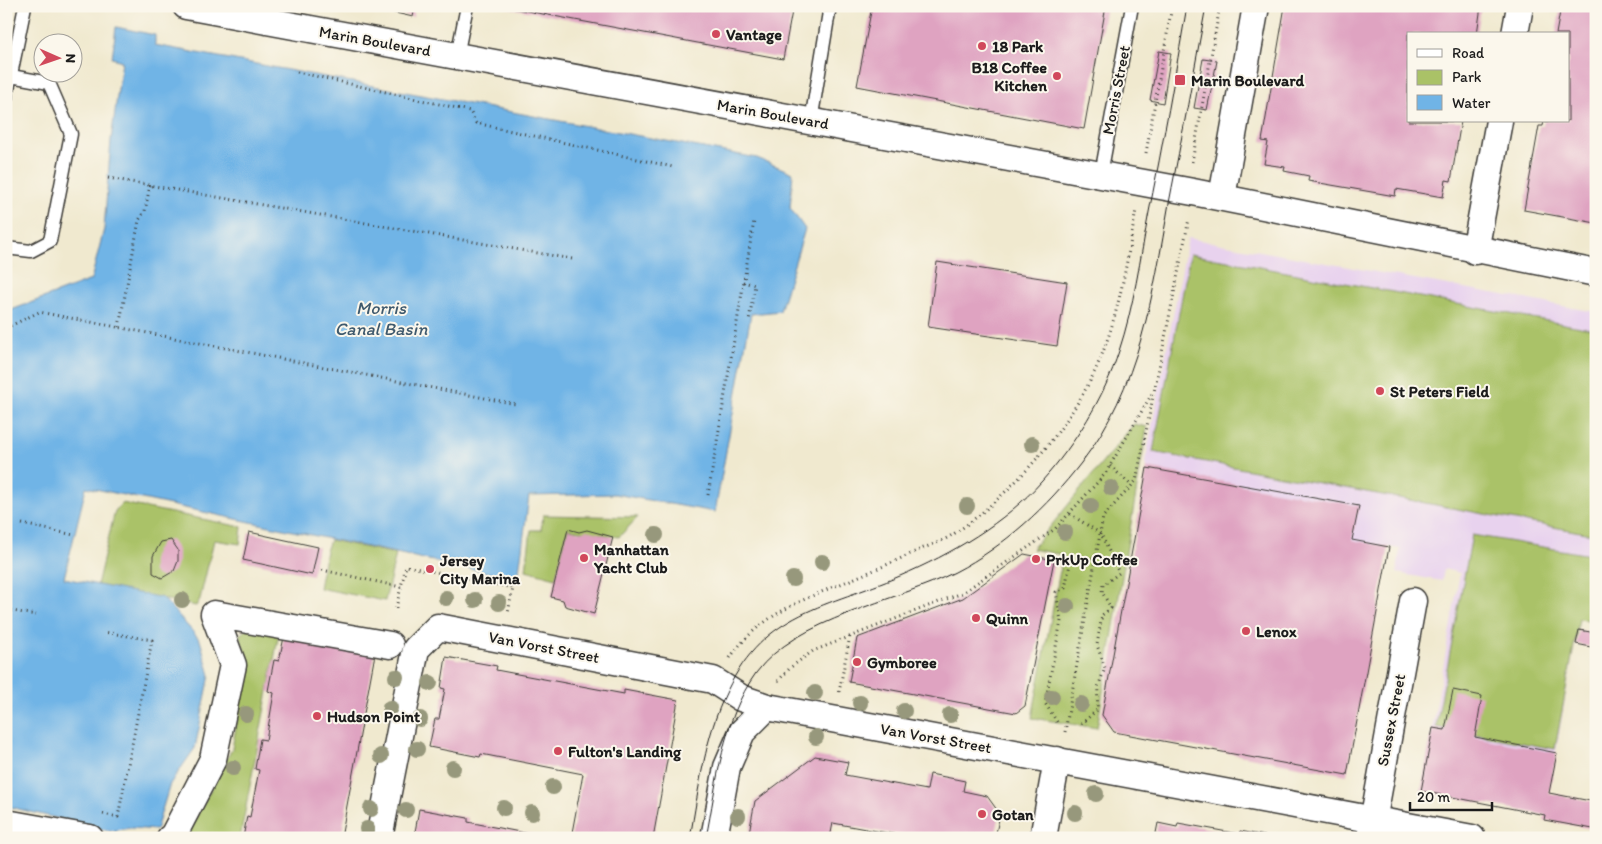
<svg xmlns="http://www.w3.org/2000/svg" width="1602" height="844" font-family="Itim,sans-serif">
	<style>
		.built { fill: #e8d2ee }
		.green { fill: #aac267; stroke: #636f42 }
		.water { fill: #70b4e6; stroke: #466881 }
		.building { fill: #dfa3c1 }
		.lines { fill: none; stroke-linecap: round; stroke-linejoin: round }
		.lane-casing { stroke: #3c3b37; stroke-width: 15 }
		.street-casing { stroke: #3c3b37; stroke-width: 29 }
		.path { stroke: #3c3b37; stroke-width: 3; stroke-dasharray: 1 4; stroke-linecap: butt }
		.lane { stroke: #fff; stroke-width: 12 }
		.street { stroke: #fff; stroke-width: 26 }
		.tram { stroke: #1c1c1c; stroke-width: 1 }
		.tree { fill: #97987b }
		.poi-dot { fill: #d1495b; stroke: #fbf7ec; stroke-width: 2 }
		.labels { text-anchor: middle; dominant-baseline: central; stroke-width: 4; stroke-linejoin: round; paint-order: stroke }
		.poi-label { font-size: 16px; font-weight: bold; fill: #1c1c1c; stroke: #fbf7ec; text-anchor: start }
		.street-label { font-size: 16px; fill: #1c1c1c; stroke: #fbf7ec }
		.water-label { font-size: 18px; font-style: italic; fill: #3e596d; stroke: #fbf7ec }
	</style>
	<rect width="100%" height="100%" fill="#fbf7ec"/>
	<filter id="ink" filterUnits="userSpaceOnUse"><feTurbulence type="fractalNoise" baseFrequency=".02" numOctaves="2"/><feDisplacementMap in="SourceGraphic" scale="10" xChannelSelector="R" yChannelSelector="G"/><feConvolveMatrix kernelMatrix="1 2 1 2 8 2 1 2 1" color-interpolation-filters="sRGB"/></filter>
	<filter id="wash" filterUnits="userSpaceOnUse"><feTurbulence type="fractalNoise" baseFrequency=".0096" numOctaves="4" result="noise"/><feDisplacementMap in="SourceGraphic" scale="20" xChannelSelector="R" yChannelSelector="G"/><feGaussianBlur stdDeviation="1.12" result="paint"/><feColorMatrix in="noise" values="0 0 0 0 0 0 0 0 0 0 0 0 0 0 0 0 0 1.4 0 .05"/><feComposite in="paint" operator="in"/></filter>
	<g filter="url(#wash)">
		<rect width="100%" height="100%" fill="#f0e9cf"/>
		<!-- built -->
		<path class="built" d="M1188 238 1596 312V621L1579 619 1545 815 1421 791 1460 573 1444 569 1442 581 1397 573 1400 549 1352 540 1358 506 1147 468 1145 463Z"/>
		<!-- green -->
		<g class="green">
			<path d="M1190 254 1596 330V535L1153 452Z"/>
			<path d="M1134 424 1147 427 1097 728 1032 718 1063 555 1032 549Z"/>
			<path d="M122 503 242 527 240 544 214 540 200 599 196 606 97 585 115 511Z"/>
			<path d="M543 515 638 517 619 537 568 529 556 578 526 570 531 530H541Z"/>
			<path d="M1472 535 1596 556V621L1579 619 1555 749 1436 727Z"/>
			<path d="M330 540 396 554 385 601 319 588 326 551Z"/>
			<path d="M254 624 280 628 240 838H185L232 749 248 660 239 635Z"/>
		</g>
		<!-- water -->
		<path class="water" d="M116 27 155 35V45L757 158 793 173 790 208 805 229 780 311 751 314 715 512 615 494 529 496 518 579 86 487 64 578 163 598 200 640 210 675 195 748 170 784 156 830 131 828 110 831 6 806V312L91 280 104 229 111 140 122 61 112 58Z"/>
		<g id="blocks">
			<!-- building -->
			<g class="building">
				<path d="M365 6H415L413 17Z"/>
				<path d="M500 6H793L783 59Z"/>
				<path d="M872 6H1106L1084 129 857 86Z"/>
				<path d="M1285 6H1481L1477 34H1408V121H1461L1451 181 1446 180 1443 197 1396 189 1395 196 1308 181 1309 176 1284 171 1285 167 1264 164 1268 142 1262 141Z"/>
				<path d="M1561 6H1596V223L1524 210 1539 126H1543L1544 121H1568V34H1556Z"/>
				<path d="M1159 51 1171 53 1163 103 1150 100Z"/>
				<path d="M1203 59 1217 61 1207 110 1194 108Z"/>
				<path d="M937 262 1067 282 1057 346 928 327Z"/>
				<path d="M1147 468 1359 506 1352 540 1389 547 1347 775 1114 732 1102 715Z"/>
				<path d="M568 529 579 532 587 530 613 537 594 614 565 606 563 600 551 597Z"/>
				<path d="M249 532 318 547 312 575 243 560Z"/>
				<path d="M171 540 178 550V561L174 571 162 578 153 573V556L161 542Z"/>
				<path d="M1024 554 1054 560 1025 706 1016 713 849 682 857 638 963 598Z"/>
				<path d="M1579 630 1596 633V648L1576 644Z"/>
				<path d="M284 637 375 654 341 838H243L247 816 250 817 259 770 255 769 260 739 266 740 274 693 268 691 274 660 279 661Z"/>
				<path d="M446 657 497 666 496 670 624 694V690L678 700 653 838H571L583 774 481 754 480 757 429 747 435 719H439L445 689 441 688Z"/>
				<path d="M1453 690 1482 696 1475 737 1557 753 1549 793 1596 802 1593 829 1544 820 1545 815 1421 791 1433 728 1445 730Z"/>
				<path d="M815 756 848 762 845 775 927 790 930 774 965 781 963 791 987 796 1000 814 995 838H915L833 823 830 838H748L755 801Z"/>
				<path d="M419 809 468 818V822L551 838H414Z"/>
				<path d="M1158 823 1177 827 1178 823 1239 834 1240 831 1265 836 1155 838Z"/>
			</g>
		</g>
	</g>
	<g filter="url(#ink)">
		<use href="#blocks" fill-opacity="0" stroke="#3c3b37" stroke-width="1"/>
		<g class="lines">
			<defs>
				<g id="lane">
					<path d="M457 56 467 6"/>
					<path d="M6 99 25 6"/>
					<path d="M811 121 830 6"/>
					<path d="M1101 174 1132 6"/>
					<path d="M6 248 31 251 50 241 71 134 49 83 11 76"/>
				</g>
				<g id="street">
					<path d="M186 6 1193 192 1596 273"/>
					<path d="M1515 34 1520 6"/>
					<path d="M1222 197 1256 6"/>
					<path d="M1475 251 1499 121"/>
					<path d="M6 823 90 838"/>
					<path d="M170 838 173 836 213 759 233 665 214 614 390 645"/>
					<path d="M379 838 416 649 438 627 713 680 741 698 767 707 1472 838"/>
					<path d="M714 838 727 767 742 732 767 707"/>
					<path d="M1043 838 1057 760"/>
					<path d="M1370 838 1413 601"/>
				</g>
			</defs>
			<!-- lane casing -->
			<use href="#lane" class="lane-casing"/>
			<!-- street casing -->
			<use href="#street" class="street-casing"/>
			<!-- path -->
			<g class="path">
				<path d="M297 72 470 111 476 123 673 167"/>
				<path d="M1146 153 1172 6"/>
				<path d="M1192 162 1220 6"/>
				<path d="M108 178 572 259"/>
				<path d="M743 282 755 285 749 320"/>
				<path d="M119 327 139 220 145 211 150 185"/>
				<path d="M6 328 39 312 516 404"/>
				<path d="M1110 466 1132 486"/>
				<path d="M708 495 754 221"/>
				<path d="M1070 514 1101 534 1119 573 1103 585 1102 592 1111 608 1102 615 1097 645 1105 668 1098 687 1097 710 1079 726"/>
				<path d="M22 524 74 535"/>
				<path d="M322 570 401 587"/>
				<path d="M396 608 406 566 513 588 508 613"/>
				<path d="M6 610 36 615"/>
				<path d="M730 658C761 611 814 596 862 575 882 567 902 558 921 549 931 545 943 541 952 535 1006 499 1060 439 1090 381 1117 329 1126 267 1136 210"/>
				<path d="M778 681 791 667 813 651 962 593 1055 529 1105 474 1153 392"/>
				<path d="M839 692 850 636"/>
				<path d="M1057 722 1045 703 1061 621 1056 592 1065 588 1072 554 1096 559"/>
				<path d="M1065 732 1103 517 1136 481 1189 219"/>
				<path d="M103 814 118 817 152 640 104 632"/>
			</g>
			<!-- lane -->
			<use href="#lane" class="lane"/>
			<!-- street -->
			<use href="#street" class="street"/>
			<!-- tram -->
			<g class="tram">
				<path d="M690 838C699 788 705 736 727 691 765 611 827 607 900 576 951 554 1005 523 1042 481 1075 444 1104 398 1119 351 1134 306 1140 259 1149 212 1163 144 1175 75 1187 6"/>
				<path d="M706 838C717 783 722 720 756 673 796 618 896 602 955 572 1005 546 1047 507 1081 463 1140 387 1153 294 1169 203 1182 137 1194 72 1206 6"/>
			</g>
		</g>
		<!-- trees -->
		<g class="tree">
			<circle cx="1032" cy="444" r="8"/>
			<circle cx="1111" cy="488" r="8"/>
			<circle cx="967" cy="506" r="8"/>
			<circle cx="1091" cy="506" r="8"/>
			<circle cx="1065" cy="532" r="8"/>
			<circle cx="656" cy="535" r="8"/>
			<circle cx="822" cy="562" r="8"/>
			<circle cx="793" cy="579" r="8"/>
			<circle cx="446" cy="598" r="8"/>
			<circle cx="182" cy="600" r="8"/>
			<circle cx="475" cy="600" r="8"/>
			<circle cx="499" cy="603" r="8"/>
			<circle cx="1067" cy="606" r="8"/>
			<circle cx="396" cy="677" r="8"/>
			<circle cx="430" cy="683" r="8"/>
			<circle cx="815" cy="693" r="8"/>
			<circle cx="1052" cy="697" r="8"/>
			<circle cx="860" cy="703" r="8"/>
			<circle cx="1081" cy="704" r="8"/>
			<circle cx="390" cy="708" r="8"/>
			<circle cx="904" cy="711" r="8"/>
			<circle cx="246" cy="714" r="8"/>
			<circle cx="950" cy="715" r="8"/>
			<circle cx="420" cy="719" r="8"/>
			<circle cx="816" cy="737" r="8"/>
			<circle cx="417" cy="749" r="8"/>
			<circle cx="381" cy="756" r="8"/>
			<circle cx="233" cy="768" r="8"/>
			<circle cx="453" cy="768" r="8"/>
			<circle cx="553" cy="787" r="8"/>
			<circle cx="1096" cy="794" r="8"/>
			<circle cx="504" cy="808" r="8"/>
			<circle cx="371" cy="809" r="8"/>
			<circle cx="406" cy="810" r="8"/>
			<circle cx="532" cy="813" r="8"/>
			<circle cx="1075" cy="813" r="8"/>
			<circle cx="738" cy="816" r="8"/>
			<circle cx="367" cy="829" r="8"/>
		</g>
	</g>
	<!-- markers -->
	<g class="poi-dot">
		<circle cx="716" cy="34" r="5"/>
		<circle cx="982" cy="46" r="5"/>
		<circle cx="1057" cy="76" r="5"/>
		<rect x="1174" y="74" width="12" height="12" rx="2.5"/>
		<circle cx="1380" cy="391" r="5"/>
		<circle cx="584" cy="558" r="5"/>
		<circle cx="1036" cy="559" r="5"/>
		<circle cx="430" cy="569" r="5"/>
		<circle cx="976" cy="618" r="5"/>
		<circle cx="1246" cy="631" r="5"/>
		<circle cx="857" cy="662" r="5"/>
		<circle cx="317" cy="716" r="5"/>
		<circle cx="558" cy="751" r="5"/>
		<circle cx="982" cy="814" r="5"/>
	</g>
	<g class="labels">
		<!-- poi labels -->
		<g class="poi-label">
			<text x="726" y="34">Vantage</text>
			<text x="992" y="46">18 Park</text>
			<text x="1047" y="67" text-anchor="end">B18 Coffee<tspan x="1047" dy="18">Kitchen</tspan></text>
			<text x="1191" y="80">Marin Boulevard</text>
			<text x="1390" y="391">St Peters Field</text>
			<text x="594" y="549">Manhattan<tspan x="594" dy="18">Yacht Club</tspan></text>
			<text x="1046" y="559">PrkUp Coffee</text>
			<text x="440" y="560">Jersey<tspan x="440" dy="18">City Marina</tspan></text>
			<text x="986" y="618">Quinn</text>
			<text x="1256" y="631">Lenox</text>
			<text x="867" y="662">Gymboree</text>
			<text x="327" y="716">Hudson Point</text>
			<text x="568" y="751">Fulton's Landing</text>
			<text x="992" y="814">Gotan</text>
		</g>
		<!-- street labels -->
		<g class="street-label">
			<text transform="translate(375 41) rotate(10)">Marin Boulevard</text>
			<text transform="translate(1116 90) rotate(-79)">Morris Street</text>
			<text transform="translate(773 114) rotate(10)">Marin Boulevard</text>
			<text transform="translate(544 647) rotate(11)">Van Vorst Street</text>
			<text transform="translate(1391 720) rotate(-79)">Sussex Street</text>
			<text transform="translate(936 738) rotate(10)">Van Vorst Street</text>
		</g>
		<!-- water labels -->
		<g class="water-label">
			<text x="381" y="308">Morris<tspan x="381" dy="21">Canal Basin</tspan></text>
		</g>
	</g>
	<!-- margin -->
	<rect width="1602" height="844" fill="none" stroke="#fbf7ec" stroke-width="25"/>
	<!-- legend -->
	<rect x="1407" y="32" width="162" height="90" fill="#fbf7ec" stroke="#a29f99"/>
	<rect x="1417" y="49" width="25" height="8" fill="#ffffff" stroke="#a29f99"/>
	<text x="1452" y="58" font-size="15" fill="#1c1c1c">Road</text>
	<rect x="1417" y="70" width="25" height="15" fill="#aac267" stroke="#a29f99"/>
	<text x="1452" y="82" font-size="15" fill="#1c1c1c">Park</text>
	<rect x="1417" y="95" width="25" height="15" fill="#70b4e6" stroke="#a29f99"/>
	<text x="1452" y="108" font-size="15" fill="#1c1c1c">Water</text>
	<!-- north arrow -->
	<g transform="translate(58 58) rotate(92)"><circle r="24" fill="#fbf7ec" stroke="#a29f99"/>
	<path d="M0-4L9 19L0 12L-9 19Z" fill="#d1495b"/>
	<text y="-8" font-size="14" font-weight="bold" text-anchor="middle" fill="#1c1c1c">N</text>
	</g>
	<!-- scale -->
	<path d="M1410 802v8h82v-8" fill="none" stroke="#1c1c1c" stroke-width="2.5"/>
	<text x="1417" y="802" font-size="15" fill="#1c1c1c" stroke="#fbf7ec" stroke-width="4" paint-order="stroke">20 m</text>
</svg>
